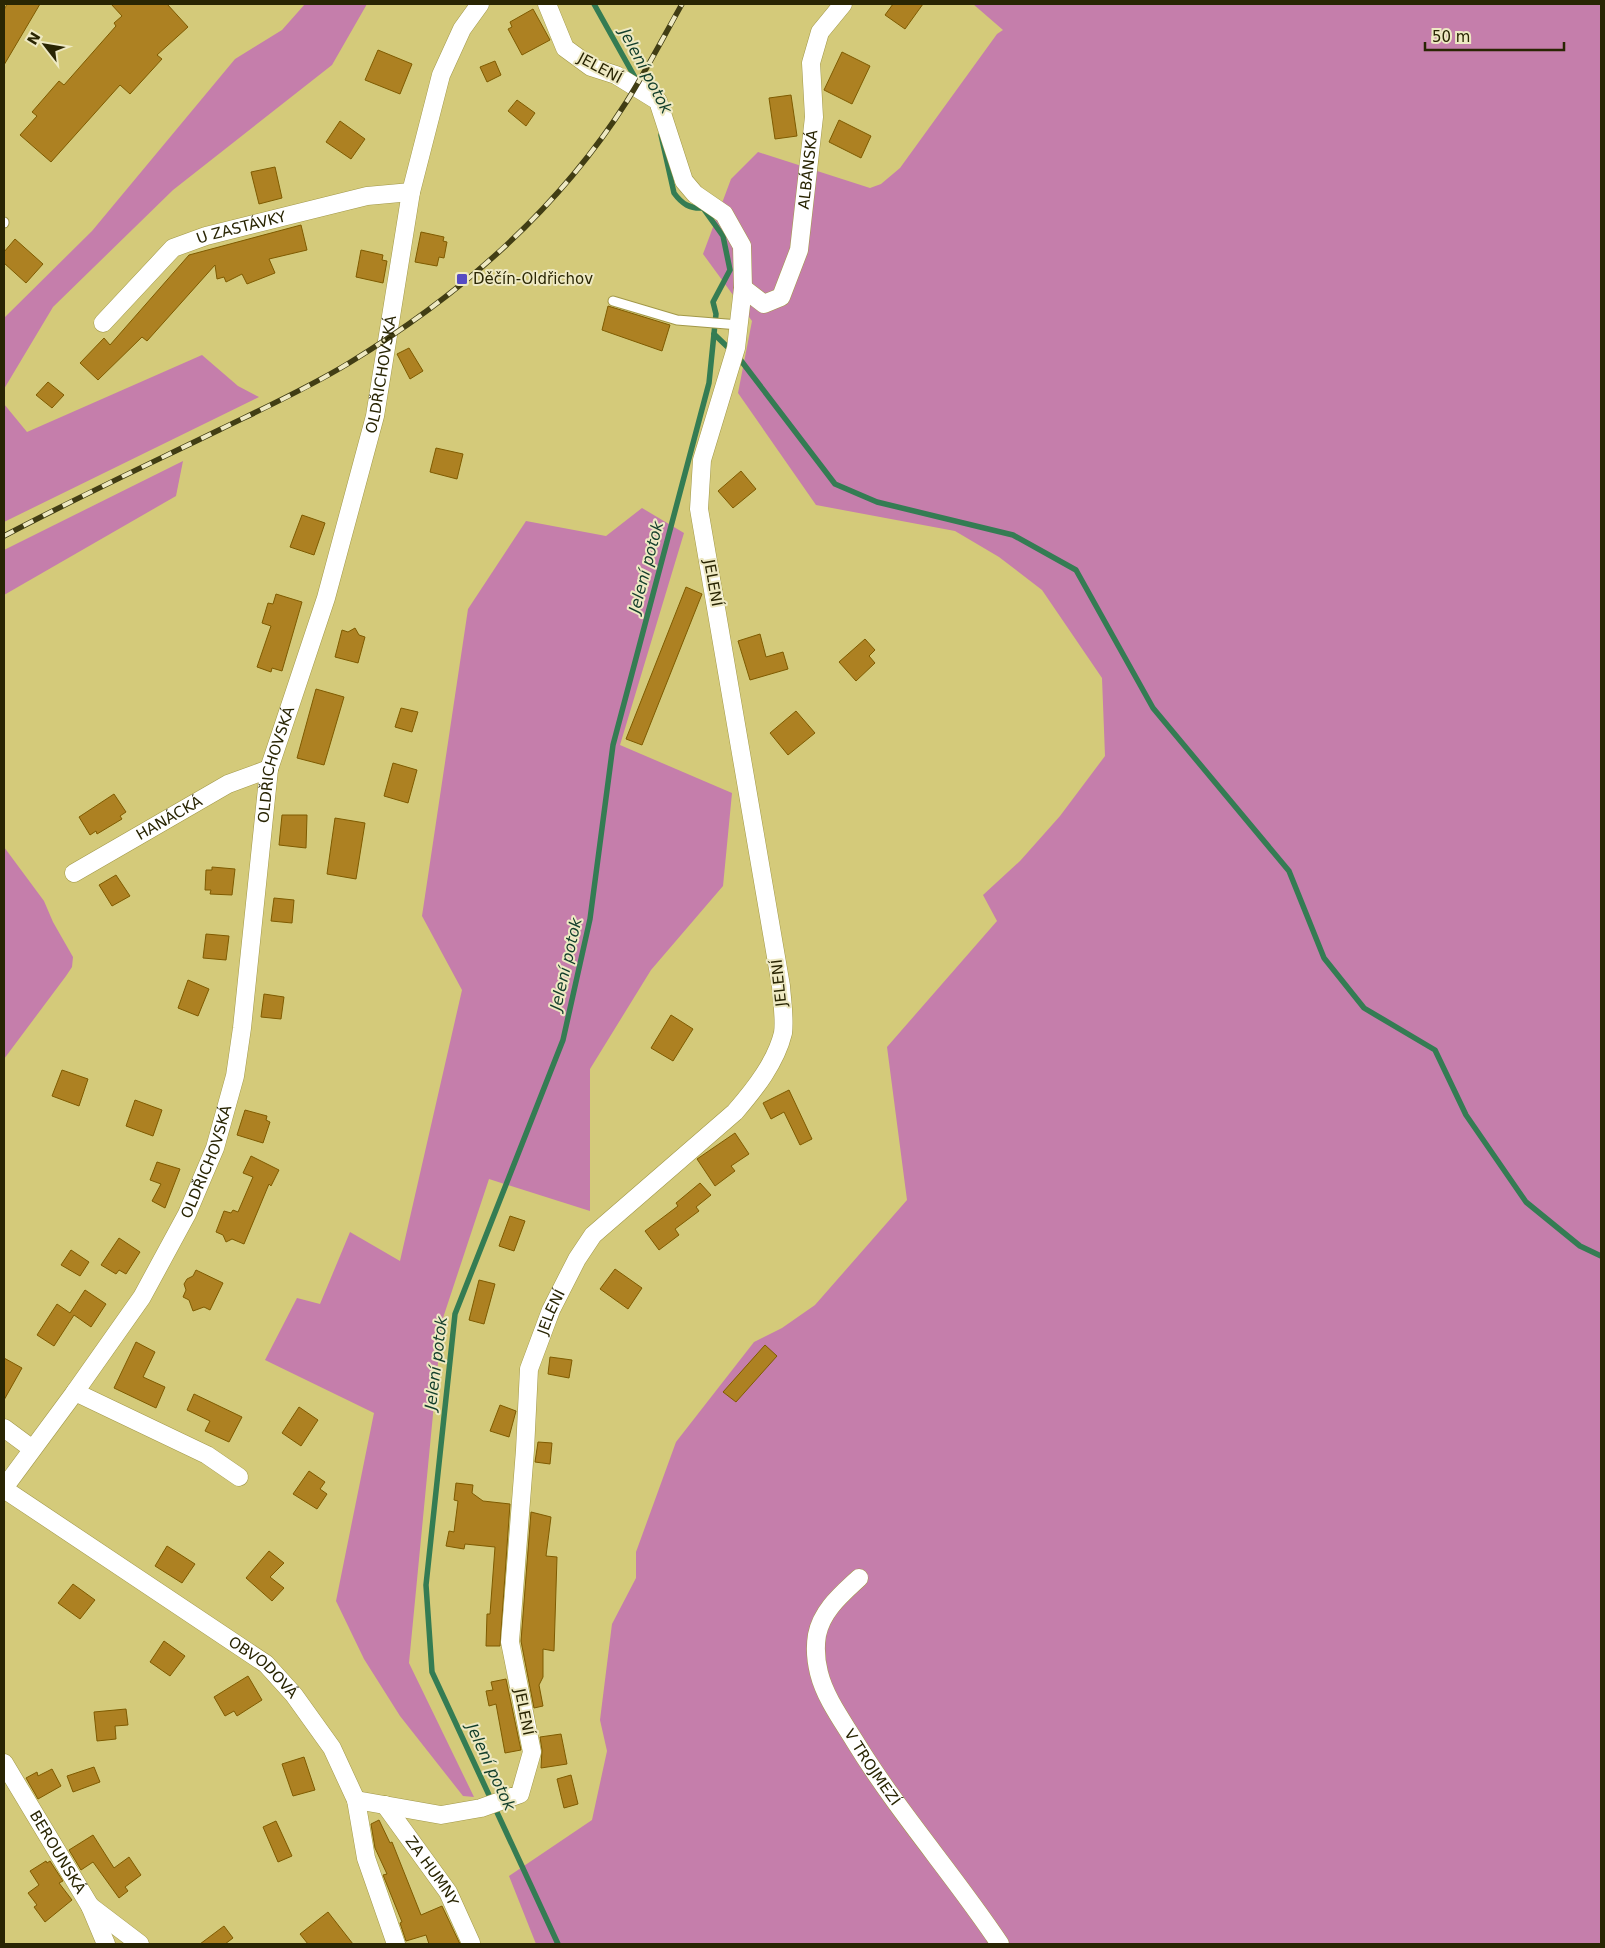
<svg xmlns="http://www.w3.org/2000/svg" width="1605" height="1948" font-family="'DejaVu Sans',sans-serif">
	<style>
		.green { fill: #c57eab }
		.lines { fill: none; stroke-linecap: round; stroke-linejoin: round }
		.stream { stroke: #347c53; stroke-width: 5.5 }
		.building { fill: #ad8122; stroke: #7f5b00 }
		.service-casing { stroke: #a29848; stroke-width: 11 }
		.minor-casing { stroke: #a29848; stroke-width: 19 }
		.service { stroke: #fff; stroke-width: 9 }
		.minor { stroke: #fff; stroke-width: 18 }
		.rail-casing { stroke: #413d14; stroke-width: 5.5 }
		.rail { stroke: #eee9c3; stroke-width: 4; stroke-dasharray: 11; stroke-linecap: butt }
		.poi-dot { fill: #564bc3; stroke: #eee9c3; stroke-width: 2 }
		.labels { text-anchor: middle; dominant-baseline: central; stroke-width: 4; stroke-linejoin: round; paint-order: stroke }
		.street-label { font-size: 15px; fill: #292503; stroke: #eee9c3 }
		.poi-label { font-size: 15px; fill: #292503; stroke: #eee9c3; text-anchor: start }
		.water-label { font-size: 16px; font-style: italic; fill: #113d2a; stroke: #eee9c3 }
	</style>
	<rect width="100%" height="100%" fill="#d4ca7a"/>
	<!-- green -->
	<g class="green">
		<path d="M305 4H367L332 65 173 190 53 307 4 389V318L92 231 235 59 282 30Z"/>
		<path d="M973 4H1601V1944H536L509 1876 592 1820 607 1751 600 1720 612 1624 636 1578V1552L676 1442 754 1342 782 1328 815 1305 907 1200 887 1047 997 921 983 895 1020 861 1060 816 1105 756 1102 678 1042 590 999 557 955 531 816 505 738 393 752 321 703 254 731 179 758 152 870 188 881 184 900 168 997 34 1003 30Z"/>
		<path d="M202 355 238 386 259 397 4 522V404L27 432Z"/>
		<path d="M183 461 176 496 4 595V550Z"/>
		<path d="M642 508 684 533 620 745 732 793 723 886 651 970 590 1069V1211L489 1179 442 1321 409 1663 474 1797 463 1796 400 1716 364 1659 336 1601 374 1413 265 1360 297 1298 320 1304 350 1232 400 1261 462 990 422 916 468 609 526 521 606 536Z"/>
		<path d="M4 847 44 901 53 922 73 957 72 967 66 976 4 1059Z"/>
	</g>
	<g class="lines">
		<!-- stream -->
		<g class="stream">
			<path d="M594 4 637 81"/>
			<path d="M714 334 739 358 835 484 877 502 1013 535 1076 570 1153 708 1289 871 1324 958 1364 1008 1435 1050 1466 1115 1526 1202 1580 1246 1601 1256"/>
			<path d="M558 1944 432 1672 426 1585 455 1314 563 1040 590 919 613 745 709 383 716 314 713 302 730 270 723 236 703 208C690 209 682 204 674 193L661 135"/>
		</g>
	</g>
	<!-- building -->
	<g class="building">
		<path d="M7 4H40L4 65V10Z"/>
		<path d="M111 4H167L188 27 157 55 162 59 130 94 120 85 51 162 20 135 37 116 32 112 59 81 64 85 116 26 114 23 122 16Z"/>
		<path d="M893 4H923L905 29 885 15Z"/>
		<path d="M533 9 550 40 522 55 508 29 512 27 510 22Z"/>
		<path d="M378 50 412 64 400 94 365 80Z"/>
		<path d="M842 52 870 66 852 104 824 90Z"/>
		<path d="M495 61 501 75 487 82 480 67Z"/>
		<path d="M791 95 797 136 775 139 769 98Z"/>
		<path d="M517 100 535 113 526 126 508 111Z"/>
		<path d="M839 120 871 136 861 158 829 142Z"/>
		<path d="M340 121 365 139 351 159 326 142Z"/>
		<path d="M275 167 282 198 259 204 251 172Z"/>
		<path d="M301 225 307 250 269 259 275 273 247 284 242 274 226 282 224 277 217 279 215 265 147 341 142 337 98 380 80 363 104 338 110 345 189 255Z"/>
		<path d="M421 232 444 237 443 241 447 242 444 258 439 257 437 266 415 262Z"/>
		<path d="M15 239 43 264 26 283 4 263V252Z"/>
		<path d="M361 250 383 255 382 260 387 261 383 283 356 277Z"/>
		<path d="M608 306 670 325 662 351 602 330Z"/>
		<path d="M409 348 423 371 410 379 397 354Z"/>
		<path d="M48 382 64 395 52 408 36 395Z"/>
		<path d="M436 448 463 454 457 479 430 472Z"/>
		<path d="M741 471 756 489 733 508 718 491Z"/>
		<path d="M302 515 325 523 314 555 290 547Z"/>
		<path d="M686 587 702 594 642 745 626 739Z"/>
		<path d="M276 594 302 602 282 671 272 668 271 672 257 667 271 626 262 623 268 603 273 604Z"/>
		<path d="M355 628 359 635 365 637 358 663 335 657 342 630 348 632Z"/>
		<path d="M760 634 766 657 783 652 788 669 750 680 738 641Z"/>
		<path d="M865 639 875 650 869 656 875 663 856 681 839 662Z"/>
		<path d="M316 689 344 697 324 765 297 758Z"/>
		<path d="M401 708 418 712 412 732 395 727Z"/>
		<path d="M796 711 815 733 788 755 770 733Z"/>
		<path d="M393 763 417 770 408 803 384 796Z"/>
		<path d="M114 794 126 812 120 816 122 819 97 834 96 831 90 835 79 817Z"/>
		<path d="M282 815H307L306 848 279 845Z"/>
		<path d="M335 818 365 823 356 879 327 874Z"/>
		<path d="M212 867 235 869 232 895 210 894 211 890H205L206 870H212Z"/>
		<path d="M116 875 130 896 112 906 99 885Z"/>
		<path d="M274 898 294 900 292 923 271 921Z"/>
		<path d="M206 934 229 936 226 960 203 958Z"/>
		<path d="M188 980 209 989 198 1016 178 1008Z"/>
		<path d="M264 994 284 997 281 1019 261 1017Z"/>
		<path d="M671 1015 693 1029 673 1061 651 1048Z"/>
		<path d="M62 1070 88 1079 79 1106 52 1096Z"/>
		<path d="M789 1090 812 1139 800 1145 784 1112 771 1119 763 1103Z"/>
		<path d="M135 1100 162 1110 153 1136 126 1126Z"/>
		<path d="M245 1110 267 1116 266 1120 270 1122 263 1143 237 1135Z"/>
		<path d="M735 1133 749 1154 731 1166 735 1171 715 1186 697 1159Z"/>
		<path d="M251 1156 279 1170 271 1186 269 1184 244 1244 232 1239 226 1242 223 1235 216 1232 224 1211 231 1213 233 1210 238 1212 253 1177 243 1173Z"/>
		<path d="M157 1162 180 1169 165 1208 152 1201 161 1184 150 1180Z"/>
		<path d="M700 1183 711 1195 696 1207 699 1211 675 1229 679 1235 659 1250 645 1231 678 1206 676 1203Z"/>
		<path d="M510 1216 525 1221 514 1251 499 1246Z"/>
		<path d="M119 1238 140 1252 126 1274 119 1270 116 1274 101 1265Z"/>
		<path d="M71 1250 89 1262 80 1276 61 1265Z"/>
		<path d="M615 1269 642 1288 628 1309 600 1289Z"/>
		<path d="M196 1270 223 1283 210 1310 204 1307 193 1311 189 1300 183 1297 186 1290 184 1284 187 1279 193 1276Z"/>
		<path d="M479 1280 495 1284 484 1324 469 1320Z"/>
		<path d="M85 1290 106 1304 91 1327 74 1315 54 1346 37 1335 57 1304 70 1313Z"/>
		<path d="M136 1342 155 1352 143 1377 165 1387 156 1408 114 1388Z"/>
		<path d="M765 1345 777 1356 736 1402 723 1392Z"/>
		<path d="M550 1357 572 1360 569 1378 548 1374Z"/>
		<path d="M4 1358 22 1368 4 1400Z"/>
		<path d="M194 1394 242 1417 229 1442 205 1431 210 1421 187 1410Z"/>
		<path d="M500 1405 516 1411 509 1437 490 1431Z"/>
		<path d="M299 1407 318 1420 301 1446 282 1433Z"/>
		<path d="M538 1442 552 1443 550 1464 535 1462Z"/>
		<path d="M309 1471 325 1482 320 1489 327 1494 317 1509 293 1494Z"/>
		<path d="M456 1483 473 1485 472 1493 483 1501 510 1504 500 1646H486L487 1614H490L495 1547 465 1544 464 1549 446 1546 449 1531 454 1532 458 1501 454 1500Z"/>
		<path d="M531 1512 551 1517 546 1556 557 1557 554 1651 543 1649V1677L539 1685 543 1706 534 1708 521 1641Z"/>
		<path d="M167 1546 195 1564 182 1583 155 1566Z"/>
		<path d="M269 1551 284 1563 270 1577 284 1588 272 1601 246 1578Z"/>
		<path d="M73 1584 95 1600 80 1619 58 1603Z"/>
		<path d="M164 1641 185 1656 170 1676 150 1662Z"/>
		<path d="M248 1676 262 1700 237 1716 234 1711 225 1716 214 1697Z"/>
		<path d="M506 1679 521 1750 505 1753 496 1704 489 1706 486 1691 493 1690 491 1682Z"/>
		<path d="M126 1709 128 1725 115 1726 116 1739 97 1741 94 1712Z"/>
		<path d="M561 1734 567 1764 541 1768 542 1750 540 1737Z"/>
		<path d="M304 1757 315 1790 293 1796 282 1764Z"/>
		<path d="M94 1767 100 1782 73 1792 67 1776Z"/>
		<path d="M52 1769 61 1786 38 1799 26 1778 37 1772 38 1776Z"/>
		<path d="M571 1775 578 1804 564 1808 557 1779Z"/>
		<path d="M379 1820 390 1843 392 1842 421 1915 442 1906 460 1944H429L426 1935 406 1941 400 1923 402 1922 383 1875 387 1874 375 1848 371 1824Z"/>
		<path d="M276 1821 292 1856 278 1862 263 1827Z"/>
		<path d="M93 1835 114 1868 129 1857 141 1875 125 1887 128 1891 119 1898 93 1862 81 1870 69 1850Z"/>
		<path d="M46 1861 47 1863 50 1861 63 1881 59 1883 72 1900 45 1922 34 1907 37 1905 28 1893 39 1885 30 1871Z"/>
		<path d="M328 1912 353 1944H308L300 1934Z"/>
		<path d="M224 1926 233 1938 225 1944H200Z"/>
	</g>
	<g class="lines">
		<defs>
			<g id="service">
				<path d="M4 222V223"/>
				<path d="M613 301 677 320 739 325"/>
			</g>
			<g id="minor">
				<path id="s1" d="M743 288 764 304 781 297 799 250 814 117 811 63 820 32 843 4"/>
				<path id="s2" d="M103 323 173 248 206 236 367 196 411 192"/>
				<path id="s3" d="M74 873 228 784 269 769"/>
				<path d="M75 1392 207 1455 239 1477"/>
				<path d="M4 1428 31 1448"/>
				<path id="s4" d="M4 1488 75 1392 142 1297 187 1214 215 1148 235 1076 242 1028 269 769 326 598 375 416 411 192 441 75 462 29 480 4"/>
				<path id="s5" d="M4 1489 266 1664 294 1695 332 1748 356 1800 366 1858 396 1944"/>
				<path id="s6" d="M859 1578C842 1594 822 1610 817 1635 815 1647 816 1661 819 1673 825 1697 841 1719 854 1740 898 1812 954 1875 1000 1944"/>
				<path id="s7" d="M4 1763 90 1906 106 1944"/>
				<path id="s8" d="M356 1800 441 1815 481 1808 520 1794 532 1752 510 1642 525 1450 529 1369 551 1310 577 1259 593 1235 735 1112C755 1089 776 1062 783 1033 785 1019 782 1001 781 986L699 509 702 460 736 348 743 288 742 246 724 214 695 194 684 181 658 101 616 75 591 67 565 48 547 4"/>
				<path id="s9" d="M385 1805 448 1892 471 1943"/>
				<path d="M90 1906 140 1944"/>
			</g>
		</defs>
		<!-- service casing -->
		<use href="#service" class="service-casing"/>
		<!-- minor casing -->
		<use href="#minor" class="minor-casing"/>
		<!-- service -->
		<use href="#service" class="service"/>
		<!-- minor -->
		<use href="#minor" class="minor"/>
		<defs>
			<path id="rail" d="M4 536C74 499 147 465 219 430 262 409 308 388 349 363 459 296 558 210 627 101 647 69 664 36 682 4"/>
		</defs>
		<!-- rail casing -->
		<use href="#rail" class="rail-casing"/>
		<!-- rail -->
		<use href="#rail" class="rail"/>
	</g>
	<!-- markers -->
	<rect class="poi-dot" x="456" y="273" width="12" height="12" rx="2.5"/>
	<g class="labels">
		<!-- street labels -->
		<g class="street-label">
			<text transform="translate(600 68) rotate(28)">JELENÍ</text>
			<text stroke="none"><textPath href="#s1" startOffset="176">ALBÁNSKÁ</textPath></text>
			<text stroke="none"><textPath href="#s2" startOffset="174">U ZASTÁVKY</textPath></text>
			<text stroke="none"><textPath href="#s4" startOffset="1196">OLDŘICHOVSKÁ</textPath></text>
			<text transform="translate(713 583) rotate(80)">JELENÍ</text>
			<text stroke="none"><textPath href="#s4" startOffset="791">OLDŘICHOVSKÁ</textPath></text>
			<text stroke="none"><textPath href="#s3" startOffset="110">HANÁCKÁ</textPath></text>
			<text transform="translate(779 983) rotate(-96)">JELENÍ</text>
			<text stroke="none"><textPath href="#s4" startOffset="386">OLDŘICHOVSKÁ</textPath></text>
			<text stroke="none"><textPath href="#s8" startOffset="659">JELENÍ</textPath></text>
			<text stroke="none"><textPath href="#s5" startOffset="315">OBVODOVÁ</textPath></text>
			<text transform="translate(524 1712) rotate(79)">JELENÍ</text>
			<text stroke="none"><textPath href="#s6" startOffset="219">V TROJMEZÍ</textPath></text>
			<text stroke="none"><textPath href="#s7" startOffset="104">BEROUNSKÁ</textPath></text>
			<text stroke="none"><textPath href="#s9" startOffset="81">ZA HUMNY</textPath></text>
		</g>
		<!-- poi labels -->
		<g class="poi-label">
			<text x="473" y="279">Děčín-Oldřichov</text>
		</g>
		<!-- water labels -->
		<g class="water-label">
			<text transform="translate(646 71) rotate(62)">Jelení potok</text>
			<text transform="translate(646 567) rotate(-75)">Jelení potok</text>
			<text transform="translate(566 964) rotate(-77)">Jelení potok</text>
			<text transform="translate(436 1363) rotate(-83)">Jelení potok</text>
			<text transform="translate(491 1767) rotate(65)">Jelení potok</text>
		</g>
	</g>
	<!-- border -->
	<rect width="1605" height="1948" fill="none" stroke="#292503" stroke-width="10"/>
	<!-- north arrow -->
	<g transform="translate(45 45) rotate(301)" stroke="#eee9c3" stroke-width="4" paint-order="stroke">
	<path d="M0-4L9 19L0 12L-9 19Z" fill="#292503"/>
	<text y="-8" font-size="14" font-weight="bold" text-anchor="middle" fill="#292503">N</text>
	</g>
	<!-- scale -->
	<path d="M1425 42v8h139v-8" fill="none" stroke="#292503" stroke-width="2.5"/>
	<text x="1432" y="42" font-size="15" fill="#292503" stroke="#eee9c3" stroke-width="4" paint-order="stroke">50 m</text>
</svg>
